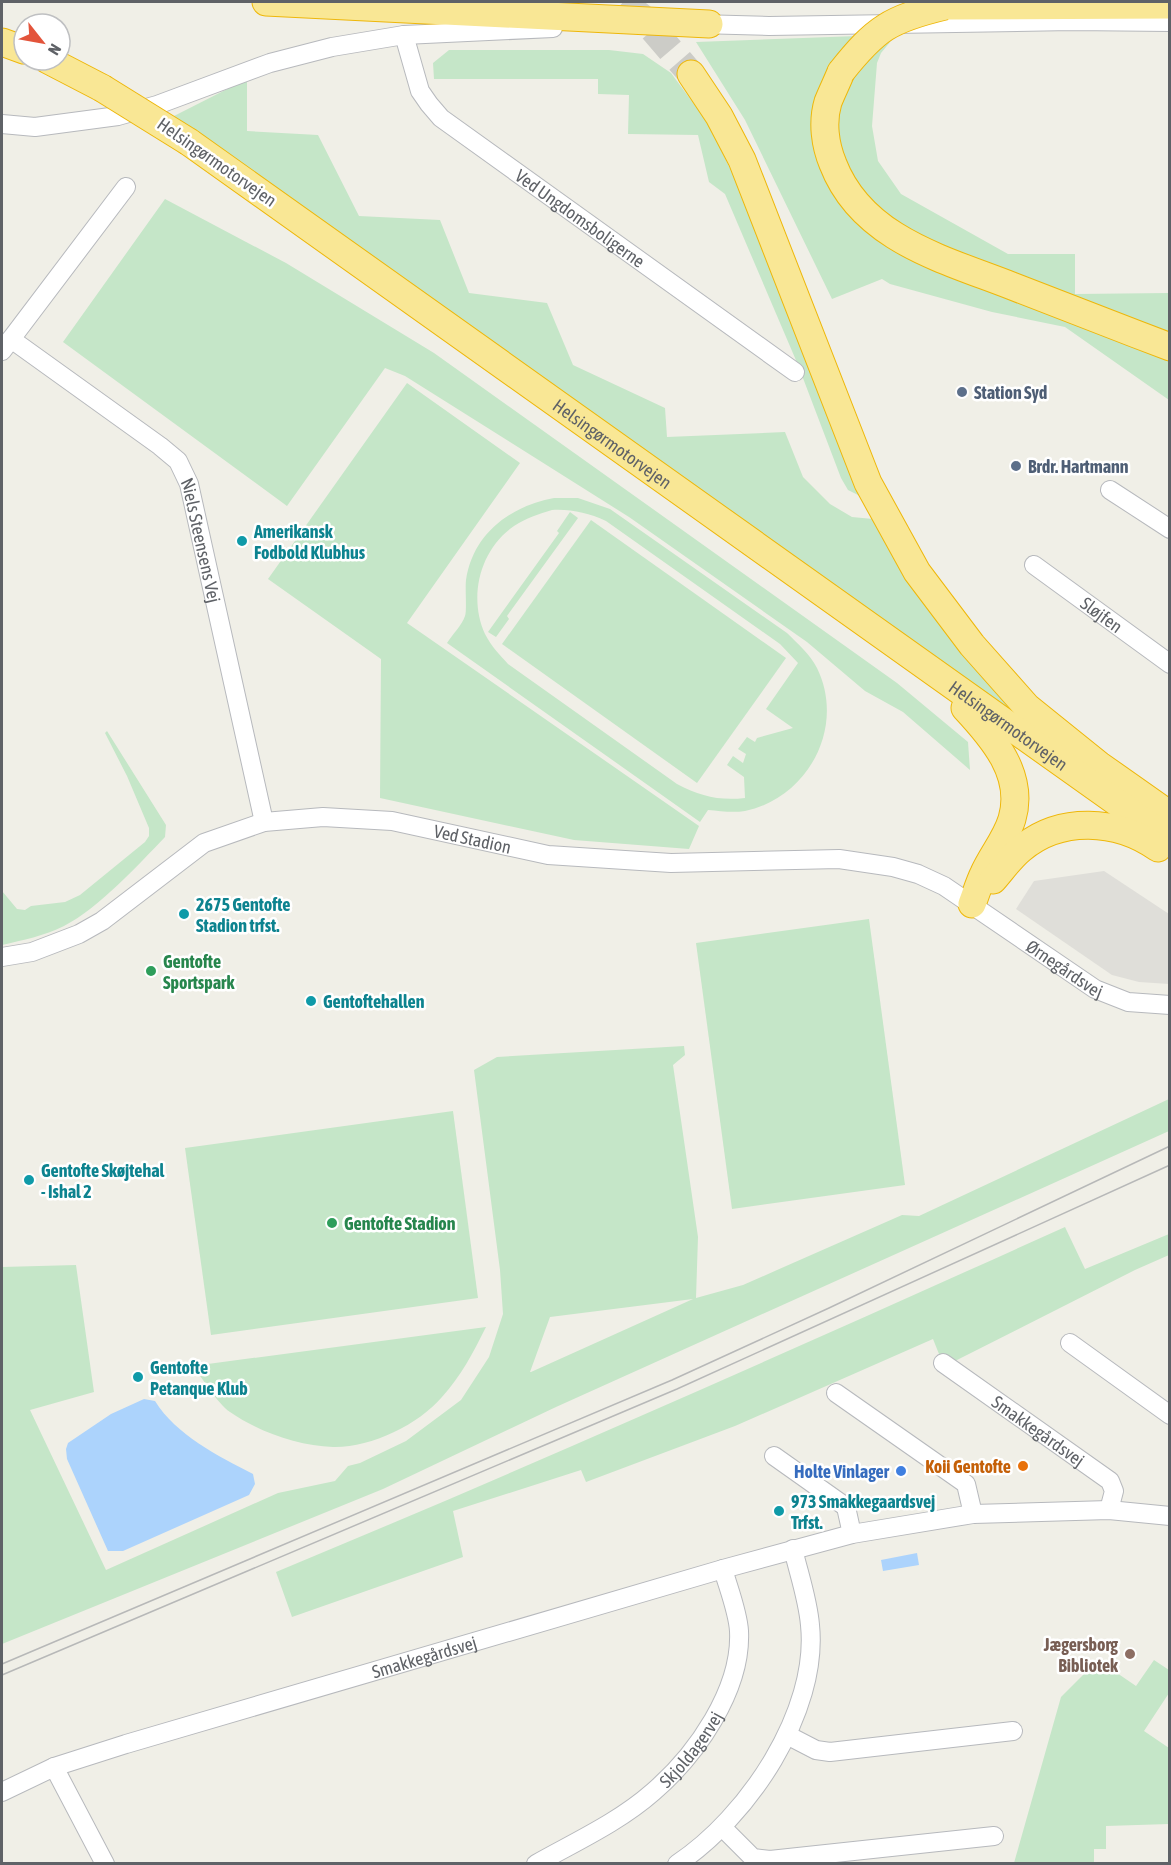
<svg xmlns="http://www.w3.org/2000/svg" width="1171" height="1865" font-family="'Asap Condensed',sans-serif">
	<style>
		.industrial { fill: #dfded9 }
		.green { fill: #c5e6c8; fill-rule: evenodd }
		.water { fill: #acd3fc }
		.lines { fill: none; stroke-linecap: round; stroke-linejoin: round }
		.highway-tunnel { stroke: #ccccc7; stroke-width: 27; stroke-dasharray: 27 14; stroke-linecap: butt }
		.minor-casing { stroke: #b7b9bd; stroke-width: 20 }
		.highway-casing { stroke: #eeb70a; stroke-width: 29 }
		.minor { stroke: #fff; stroke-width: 18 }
		.highway { stroke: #f9e795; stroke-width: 27 }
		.tram { stroke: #b7b8b8; stroke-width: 1.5 }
		.highway-bridge-casing { stroke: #eeb70a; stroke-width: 29; stroke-linecap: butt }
		.highway-bridge { stroke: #f9e795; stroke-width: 27 }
		.service-dot { fill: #5c6f8a; stroke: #fff; stroke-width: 2 }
		.culture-dot { fill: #0f9aa8; stroke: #fff; stroke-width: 2 }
		.leisure-dot { fill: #2e9e5b; stroke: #fff; stroke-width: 2 }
		.food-dot { fill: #e8710a; stroke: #fff; stroke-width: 2 }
		.shop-dot { fill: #3f7fe0; stroke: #fff; stroke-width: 2 }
		.education-dot { fill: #8d6e63; stroke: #fff; stroke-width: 2 }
		.labels { text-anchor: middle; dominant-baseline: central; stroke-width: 5; stroke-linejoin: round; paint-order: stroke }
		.street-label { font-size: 18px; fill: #5f6267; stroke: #fff }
		.service-label { font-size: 18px; font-weight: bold; fill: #4e5e75; stroke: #fff; text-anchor: start }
		.culture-label { font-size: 18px; font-weight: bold; fill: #0d838f; stroke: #fff; text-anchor: start }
		.leisure-label { font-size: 18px; font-weight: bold; fill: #27864d; stroke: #fff; text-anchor: start }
		.food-label { font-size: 18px; font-weight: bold; fill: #c56008; stroke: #fff; text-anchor: end }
		.shop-label { font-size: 18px; font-weight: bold; fill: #366cbe; stroke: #fff; text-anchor: end }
		.education-label { font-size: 18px; font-weight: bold; fill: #785e54; stroke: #fff; text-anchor: end }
	</style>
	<rect width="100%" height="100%" fill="#f0efe7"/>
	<!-- industrial -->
	<path class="industrial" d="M1104 871 1169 914V984L1139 982 1112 975 1016 909 1034 881Z"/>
	<!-- green -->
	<g class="green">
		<path d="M857 36 835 62 836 196 1169 357V400L1065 327 992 312 890 284 882 279 832 299 745 120 696 42Z"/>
		<path d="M891 41 881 53 877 63 872 126 878 161 901 194 1008 254H1075V294L1169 293V340L912 234 862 200 834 130 837 104 859 63Z"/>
		<path d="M449 50H609L643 54 671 73 708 123 736 181 862 497 848 490 841 478 798 365 725 194 709 182 698 135 628 134 629 95 598 94V79H434L433 63Z"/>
		<path d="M247 79V131L318 135 359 216 440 220 469 293 547 303 573 365 665 408 667 437 785 432 803 477 830 504 852 517 873 519 1039 734 505 355 174 116Z"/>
		<path d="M165 199 286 263 434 353 897 683 968 742 970 770 903 712 865 691 807 642 629 517 405 376 385 368 287 506 63 342Z"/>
		<path d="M407 383 520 463 407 623 699 826 689 849 574 840 380 798 381 659 268 579Z"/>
		<path d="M554 498H578L610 509 787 633C798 644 810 654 817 668 846 727 808 798 745 811 733 813 720 811 708 810L700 822 447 643C452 635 462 625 465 616 467 611 465 589 466 580 473 533 511 506 554 498ZM552 510C572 509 588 513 606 521L780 644 798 663 766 709 793 728 757 738 755 742 747 737 738 749 746 754 743 763 733 756 727 765 744 777 745 798C719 801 700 796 677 784L508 664C500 655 491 646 485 634 468 597 480 549 514 526 526 518 539 514 552 510Z"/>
		<path d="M570 512 578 518 507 616 509 619 496 637 488 632 559 533 557 531Z"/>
		<path d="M591 520 786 658 697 783 502 644Z"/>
		<path d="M107 731 166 825 165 837C138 865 99 908 64 926 44 936 23 940 2 945V891L17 909 25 910 31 906 65 902 80 895 145 842 149 836V828L127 776 105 733Z"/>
		<path d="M869 919 905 1185 732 1209 696 943Z"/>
		<path d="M684 1046 685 1055 673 1065 698 1237 696 1298 743 1285 902 1215 919 1216 1169 1099V1131L556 1407 383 1489 2 1644V1267L76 1265 94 1392 30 1410 106 1570 278 1493 335 1481 348 1466 360 1463 406 1441 461 1400 489 1357 503 1314 500 1270 474 1070 497 1057ZM693 1299 531 1372H530L550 1317Z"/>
		<path d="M453 1111 478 1298 211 1335 185 1148Z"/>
		<path d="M1065 1227 1085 1269 1169 1234V1255L1135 1270 955 1361 939 1354 933 1339 735 1426 586 1482 581 1470 453 1511 463 1557 292 1617 276 1572C541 1462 803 1345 1065 1227Z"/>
		<path d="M486 1327C473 1353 461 1376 442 1397 418 1425 370 1448 333 1447 298 1446 259 1432 230 1412 217 1403 203 1379 193 1366Z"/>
		<path d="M1098 1660 1136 1686 1154 1660 1169 1670V1693L1144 1731 1169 1748V1824L1106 1826V1849H1094V1863H1014L1061 1697Z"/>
	</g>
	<!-- water -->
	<g class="water">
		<path d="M144 1399 155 1401C176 1435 218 1456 253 1474L255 1484 249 1495 123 1551H108L67 1459 66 1449 68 1443 111 1414Z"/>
		<path d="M917 1553 919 1565 883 1571 881 1560Z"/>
	</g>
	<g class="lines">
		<!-- highway-tunnel -->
		<path class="highway-tunnel" d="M623 2 642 17 691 74"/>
		<defs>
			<g id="minor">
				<path d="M698 24 769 26 1072 21 1170 22"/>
				<path id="s1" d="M404 35 420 91 429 104 441 118 795 372"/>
				<path d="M2 124 35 127 118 116 157 105 270 63 332 47 404 35 553 28"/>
				<path id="s2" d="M11 339 160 446 178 461 189 484 264 822"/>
				<path d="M2 351 126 187"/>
				<path d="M1110 490 1170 529"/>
				<path id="s3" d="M1034 565 1170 664"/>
				<path id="s4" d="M2 957 32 952 79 934 102 921 204 843 264 822 323 817 392 821 548 855 671 863 839 859 893 867 918 874 944 886 1095 989 1128 1002 1170 1005"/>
				<path d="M1070 1343 1170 1415"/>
				<path id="s5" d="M943 1363 1110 1481 1114 1491 1109 1510"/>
				<path d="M836 1393 966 1484 973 1514"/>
				<path d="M774 1456 846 1507 852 1534"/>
				<path d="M787 1735 816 1750 830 1752 1013 1731"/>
				<path d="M54 1767 105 1864"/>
				<path id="s6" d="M2 1792 54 1767 126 1744 723 1569 852 1534 973 1514 1109 1510 1170 1516"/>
				<path d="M722 1827 753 1858 770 1860 994 1836"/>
				<path id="s7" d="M536 1864C575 1842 619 1822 653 1792 696 1755 742 1690 739 1631 738 1612 728 1587 723 1569"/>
				<path d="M677 1864C747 1818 819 1712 810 1625 808 1600 799 1574 793 1549"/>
			</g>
			<g id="highway">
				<path d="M266 2 709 24"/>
				<path d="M945 6 1170 5"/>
				<path d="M2 42 24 50"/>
				<path d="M48 60 102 88"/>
				<path d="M841 72C837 82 832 92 828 102 822 122 825 145 833 164 862 239 943 259 1012 286 1064 306 1117 327 1170 347"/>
				<path d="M691 74 719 116 742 160 868 483 917 572 972 645 1027 707 1099 765 1170 815"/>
				<path id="s8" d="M189 142 1170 840"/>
				<path d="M965 708C993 738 1025 775 1012 819 1006 839 992 855 984 873 979 883 976 894 972 904"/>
				<path d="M993 880C1002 870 1010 858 1021 849 1060 816 1117 819 1158 848"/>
			</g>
		</defs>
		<!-- minor casing -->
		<use href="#minor" class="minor-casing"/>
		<!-- highway casing -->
		<use href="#highway" class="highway-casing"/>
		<!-- minor -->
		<use href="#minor" class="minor"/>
		<!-- highway -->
		<use href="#highway" class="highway"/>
		<!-- tram -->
		<g class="tram">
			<path d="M2 1664 672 1380 829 1308 1170 1146"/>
			<path d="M2 1675 677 1389 1170 1165"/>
		</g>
		<defs>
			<g id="highway-bridge">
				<path d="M841 72C876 28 890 19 945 6"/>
				<path d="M102 88 189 142"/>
			</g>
		</defs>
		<!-- highway-bridge casing -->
		<use href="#highway-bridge" class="highway-bridge-casing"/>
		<!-- highway-bridge -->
		<use href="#highway-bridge" class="highway-bridge"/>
	</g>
	<!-- markers -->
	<g class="service-dot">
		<circle cx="962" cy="392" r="6"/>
		<circle cx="1016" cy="466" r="6"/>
	</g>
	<g class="culture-dot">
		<circle cx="242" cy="541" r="6"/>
		<circle cx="184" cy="914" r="6"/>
		<circle cx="311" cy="1001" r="6"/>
		<circle cx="29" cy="1180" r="6"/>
		<circle cx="138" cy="1377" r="6"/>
		<circle cx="779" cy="1511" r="6"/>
	</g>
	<g class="leisure-dot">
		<circle cx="151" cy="971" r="6"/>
		<circle cx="332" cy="1223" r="6"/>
	</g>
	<circle class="food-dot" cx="1023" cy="1466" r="6"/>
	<circle class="shop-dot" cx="901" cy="1471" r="6"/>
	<circle class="education-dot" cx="1130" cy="1654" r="6"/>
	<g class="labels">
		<!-- street labels -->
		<g class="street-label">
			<text transform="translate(217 162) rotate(35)">Helsingørmotorvejen</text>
			<text stroke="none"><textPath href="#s1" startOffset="264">Ved Ungdomsboligerne</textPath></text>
			<text stroke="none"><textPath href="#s8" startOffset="520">Helsingørmotorvejen</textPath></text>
			<text stroke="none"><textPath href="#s2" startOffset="290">Niels Steensens Vej</textPath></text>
			<text stroke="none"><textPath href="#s3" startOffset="84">Sløjfen</textPath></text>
			<text stroke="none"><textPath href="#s8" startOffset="1006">Helsingørmotorvejen</textPath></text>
			<text stroke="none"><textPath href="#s4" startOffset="510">Ved Stadion</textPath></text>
			<text stroke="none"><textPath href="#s4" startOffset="1134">Ørnegårdsvej</textPath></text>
			<text stroke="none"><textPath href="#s5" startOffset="117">Smakkegårdsvej</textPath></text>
			<text stroke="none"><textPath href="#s6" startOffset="444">Smakkegårdsvej</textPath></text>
			<text stroke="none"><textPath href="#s7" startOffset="195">Skjoldagervej</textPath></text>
		</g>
		<!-- service labels -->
		<g class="service-label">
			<text x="974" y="392">Station Syd</text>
			<text x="1028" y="466">Brdr. Hartmann</text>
		</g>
		<!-- culture labels -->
		<g class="culture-label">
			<text x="254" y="531">Amerikansk<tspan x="254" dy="21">Fodbold Klubhus</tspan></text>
			<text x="196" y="904">2675 Gentofte<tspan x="196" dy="21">Stadion trfst.</tspan></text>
			<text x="323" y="1001">Gentoftehallen</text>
			<text x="41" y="1170">Gentofte Skøjtehal<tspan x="41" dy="21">- Ishal 2</tspan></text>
			<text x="150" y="1367">Gentofte<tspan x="150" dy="21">Petanque Klub</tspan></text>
			<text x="791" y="1501">973 Smakkegaardsvej<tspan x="791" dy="21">Trfst.</tspan></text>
		</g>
		<!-- leisure labels -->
		<g class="leisure-label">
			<text x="163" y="961">Gentofte<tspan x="163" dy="21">Sportspark</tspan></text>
			<text x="344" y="1223">Gentofte Stadion</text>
		</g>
		<!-- food labels -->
		<g class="food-label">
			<text x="1011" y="1466">Koii Gentofte</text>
		</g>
		<!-- shop labels -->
		<g class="shop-label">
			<text x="889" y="1471">Holte Vinlager</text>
		</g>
		<!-- education labels -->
		<g class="education-label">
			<text x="1118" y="1644">Jægersborg<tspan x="1118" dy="21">Bibliotek</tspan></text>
		</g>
	</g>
	<!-- border -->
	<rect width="1171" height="1865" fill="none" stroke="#5f6267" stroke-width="6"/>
	<!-- north arrow -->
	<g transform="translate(42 42) rotate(121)"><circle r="28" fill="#ffffff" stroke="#bfc0c2" stroke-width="1.5"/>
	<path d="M0-4.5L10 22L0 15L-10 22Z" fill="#e3543b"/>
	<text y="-9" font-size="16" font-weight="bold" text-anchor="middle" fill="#5f6267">N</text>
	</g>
</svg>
